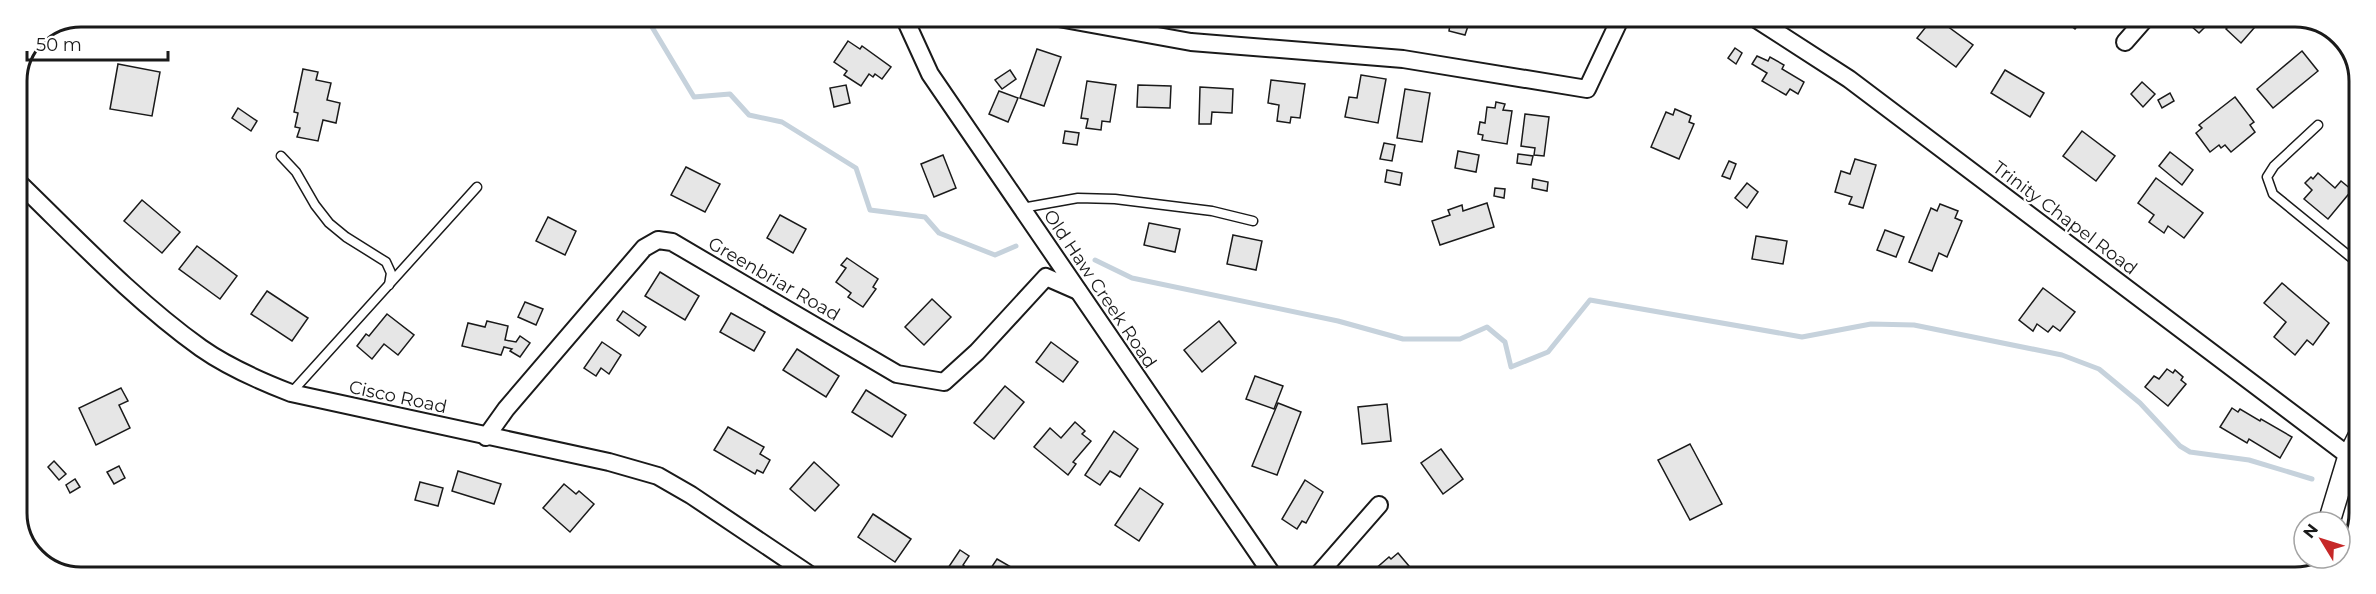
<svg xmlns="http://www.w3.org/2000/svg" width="2376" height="594" font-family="Montserrat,sans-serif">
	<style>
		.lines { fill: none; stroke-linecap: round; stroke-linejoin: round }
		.stream { stroke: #c6d2dc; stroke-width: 5 }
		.building { fill: #e6e6e6; stroke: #1a1a1a; stroke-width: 1.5 }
		.service-casing { stroke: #1a1a1a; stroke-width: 11 }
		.minor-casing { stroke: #1a1a1a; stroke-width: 20 }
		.tertiary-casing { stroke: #1a1a1a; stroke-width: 24 }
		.service { stroke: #fff; stroke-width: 8 }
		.minor { stroke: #fff; stroke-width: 16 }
		.tertiary { stroke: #fff; stroke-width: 21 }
		.labels { text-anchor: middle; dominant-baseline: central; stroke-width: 4.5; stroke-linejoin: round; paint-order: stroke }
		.street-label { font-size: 18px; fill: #1a1a1a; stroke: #fff }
		.rim { fill: none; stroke: #1a1a1a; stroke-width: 3 }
	</style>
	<rect width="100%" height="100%" fill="#fff"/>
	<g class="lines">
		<!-- stream -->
		<g class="stream">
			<path d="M646 17 694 97 730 94 749 115 782 122 856 168 870 210 925 217 939 233 995 255 1016 246"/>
			<path d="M1095 260 1132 278 1338 321 1403 339H1460L1487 327 1505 342 1511 367 1548 352 1590 300 1802 337 1871 324 1914 325 2062 355 2099 369 2140 403 2180 446 2190 452 2249 460 2312 479"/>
			<path d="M2353 492 2358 496"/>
		</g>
	</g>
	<!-- building -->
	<g class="building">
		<path d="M1451 17H1471L1465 35 1449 31Z"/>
		<path d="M1933 18H1936L1973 45 1956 67 1917 38Z"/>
		<path d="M2061 18H2084L2075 29Z"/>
		<path d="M2182 18H2217L2213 23 2211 21 2199 33Z"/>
		<path d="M2236 18H2259L2261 20 2241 43 2226 29Z"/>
		<path d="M848 41 860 49 862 46 891 67 882 79 875 74 873 77 869 74 861 86 844 75 847 71 834 62Z"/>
		<path d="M1735 48 1742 53 1736 64 1728 58Z"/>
		<path d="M1037 49 1061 57 1044 106 1020 98Z"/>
		<path d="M2302 51 2318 71 2273 108 2257 89Z"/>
		<path d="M1757 56 1768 61 1770 57 1784 65 1782 69 1804 82 1798 94 1790 89 1786 95 1762 81 1767 73 1752 64Z"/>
		<path d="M118 64 160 72 152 116 110 109Z"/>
		<path d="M303 69 318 72 316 80 331 83 327 100 340 103 336 123 323 120 318 141 297 137 300 128 295 127 298 113 294 112Z"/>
		<path d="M1010 70 1016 79 1002 89 995 80Z"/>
		<path d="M2005 70 2044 93 2030 117 1991 93Z"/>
		<path d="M1361 75 1386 79 1378 123 1345 117 1349 97 1357 98Z"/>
		<path d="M1271 80 1305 84 1300 118 1291 117 1290 123 1277 121 1279 105 1268 103Z"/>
		<path d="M1087 81 1116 85 1110 122 1102 121 1101 130 1086 128 1088 119 1081 118Z"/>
		<path d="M2142 82 2155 94 2143 107 2131 94Z"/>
		<path d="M846 85 850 103 834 107 830 88Z"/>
		<path d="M1138 85 1171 86 1170 108 1137 107Z"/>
		<path d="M1200 87 1233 89 1232 113 1212 112 1211 124H1199Z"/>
		<path d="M1405 89 1430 93 1422 142 1397 138Z"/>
		<path d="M999 91 1018 98 1008 122 989 114Z"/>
		<path d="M2170 93 2174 101 2162 108 2158 100Z"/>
		<path d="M2235 97 2254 122 2250 125 2255 132 2231 152 2225 145 2221 148 2219 145 2210 152 2196 133 2202 128 2199 125Z"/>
		<path d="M1496 102 1505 104 1503 110 1512 111 1507 144 1482 140 1483 135 1478 134 1480 122 1485 123 1487 107 1495 108Z"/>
		<path d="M238 108 257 121 251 131 232 118Z"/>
		<path d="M1675 109 1691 116 1689 122 1694 124 1679 159 1651 147 1666 112 1673 115Z"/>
		<path d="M1525 114 1549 117 1544 156 1534 155 1535 148 1521 146Z"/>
		<path d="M1065 131 1079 133 1077 145 1063 143Z"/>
		<path d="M2082 131 2115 156 2096 181 2063 156Z"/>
		<path d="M1384 143 1395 145 1392 161 1380 159Z"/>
		<path d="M1458 151 1479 155 1476 172 1455 168Z"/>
		<path d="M2170 152 2193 170 2182 185 2159 166Z"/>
		<path d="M1518 154 1533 156 1531 165 1517 163Z"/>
		<path d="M943 155 956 188 934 197 921 164Z"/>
		<path d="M1855 159 1876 165 1863 208 1849 204 1852 197 1835 192 1841 171 1850 174Z"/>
		<path d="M1729 161 1736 164 1730 179 1722 176Z"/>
		<path d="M686 167 720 184 705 212 671 195Z"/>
		<path d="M1387 170 1402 173 1400 185 1385 182Z"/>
		<path d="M2318 173 2335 188 2341 181 2352 190 2328 219 2304 199 2312 190 2305 183 2311 177 2313 179Z"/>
		<path d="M2156 178 2203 213 2184 238 2168 226 2164 233 2149 222 2154 215 2138 203Z"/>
		<path d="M1533 179 1548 182 1547 191 1532 188Z"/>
		<path d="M1747 183 1758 192 1747 208 1735 198Z"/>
		<path d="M1495 188 1505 189 1504 198 1494 196Z"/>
		<path d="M142 200 180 232 162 253 124 221Z"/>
		<path d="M1487 203 1494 227 1440 245 1432 221 1450 215 1448 210 1462 205 1463 211Z"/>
		<path d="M1940 204 1958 211 1955 218 1962 221 1947 257 1939 253 1932 271 1909 262 1931 208 1937 211Z"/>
		<path d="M780 215 806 229 793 253 767 238Z"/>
		<path d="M548 217 576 231 565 255 536 241Z"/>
		<path d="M1149 223 1180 229 1175 252 1144 245Z"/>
		<path d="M1885 230 1904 237 1896 257 1877 250Z"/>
		<path d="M1233 235 1262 241 1256 270 1227 264Z"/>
		<path d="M1756 236 1787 241 1783 264 1752 259Z"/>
		<path d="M197 246 237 276 220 299 179 269Z"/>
		<path d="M847 258 878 279 873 287 876 289 863 307 848 297 851 293 836 282 846 268 841 265Z"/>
		<path d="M660 272 699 296 685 320 645 296Z"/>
		<path d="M2282 283 2329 323 2313 345 2307 340 2295 355 2274 337 2286 322 2264 303Z"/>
		<path d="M2043 288 2075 312 2060 331 2053 326 2048 332 2037 324 2033 331 2019 320Z"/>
		<path d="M267 291 308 318 292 341 251 314Z"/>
		<path d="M932 299 951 317 924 345 905 327Z"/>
		<path d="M525 302 543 309 536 325 518 317Z"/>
		<path d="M623 311 646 327 639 336 617 320Z"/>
		<path d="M731 313 765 332 754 351 720 332Z"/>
		<path d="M387 314 414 335 398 355 384 344 372 359 357 346 366 334 369 336Z"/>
		<path d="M487 321 508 326 505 340 516 342 520 336 530 343 520 357 510 351 512 349 504 347 501 355 462 346 468 323 485 327Z"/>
		<path d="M1219 321 1236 343 1202 372 1184 350Z"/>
		<path d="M602 342 621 355 609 374 601 368 596 376 584 368Z"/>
		<path d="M1051 342 1078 362 1063 382 1036 362Z"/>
		<path d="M797 349 839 376 826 397 783 370Z"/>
		<path d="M2167 369 2173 373 2175 370 2183 377 2181 380 2186 384 2168 406 2145 387 2154 376 2159 379Z"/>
		<path d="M1255 376 1283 386 1274 409 1246 399Z"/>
		<path d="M1005 386 1024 402 994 439 974 423Z"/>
		<path d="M121 388 128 401 119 405 130 428 96 445 79 408Z"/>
		<path d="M866 390 906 415 892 437 852 412Z"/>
		<path d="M1278 403 1301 412 1277 475 1252 466Z"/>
		<path d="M1387 404 1391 441 1362 444 1358 407Z"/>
		<path d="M2232 408 2238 412 2240 409 2260 421 2261 419 2292 437 2280 458 2249 439 2247 443 2220 427Z"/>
		<path d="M1075 422 1085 431 1082 434 1091 441 1073 462 1076 464 1068 475 1034 447 1050 428 1061 438Z"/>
		<path d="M728 427 764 447 760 454 770 460 763 473 757 470 755 474 714 450Z"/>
		<path d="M1114 431 1138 449 1120 477 1110 471 1100 485 1085 475Z"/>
		<path d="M1690 444 1722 504 1690 520 1658 460Z"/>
		<path d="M1441 449 1463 479 1443 494 1421 463Z"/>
		<path d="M54 461 66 474 59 480 48 467Z"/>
		<path d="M814 462 839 485 815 511 790 489Z"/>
		<path d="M119 466 125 478 114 484 107 472Z"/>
		<path d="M458 471 501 484 494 504 452 491Z"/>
		<path d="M75 479 80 487 70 493 66 485Z"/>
		<path d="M1305 480 1323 492 1306 523 1302 521 1297 529 1282 519Z"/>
		<path d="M420 482 443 488 438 506 415 500Z"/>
		<path d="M564 484 576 494 579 491 594 504 570 532 543 508Z"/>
		<path d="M1140 488 1163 504 1139 541 1115 525Z"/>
		<path d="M873 514 911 539 895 562 858 537Z"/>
		<path d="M2353 520 2358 521V526L2349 542Z"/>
		<path d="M960 550 969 556 963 565 972 572 969 577H942Z"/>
		<path d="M1398 553 1414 572 1408 577H1366L1389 557 1391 559Z"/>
		<path d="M997 559 1011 567 1009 571 1018 577H985Z"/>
	</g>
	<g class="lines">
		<defs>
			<g id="service">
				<path d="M2318 125 2274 166 2267 177 2273 194 2359 264"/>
				<path d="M281 156 296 172 315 205 329 223 346 237 386 262 391 273 389 285"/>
				<path d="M1022 208 1078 198 1115 199 1212 211 1253 221"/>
				<path d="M291 393 477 187"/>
			</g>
			<g id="minor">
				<path d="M904 17 930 74 1274 577"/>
				<path d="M1053 17 1191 42 1403 59 1587 89 1621 17"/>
				<path d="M1753 17 1849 79 2349 456"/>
				<path d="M2125 42 2146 18"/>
				<path d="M17 181C76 238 134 300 201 348 228 367 260 381 291 393L609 462 658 476 691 495 813 577"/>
				<path d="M486 437 506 409 644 248 658 240 672 242 897 374 944 382 977 352 1046 277 1078 291"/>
				<path d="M1316 577 1379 505"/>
			</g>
			<g id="tertiary">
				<path d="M2329 522 2349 456 2358 438"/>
				<path d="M2325 566 2326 558"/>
			</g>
		</defs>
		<!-- service casing -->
		<use href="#service" class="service-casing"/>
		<!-- minor casing -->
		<use href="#minor" class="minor-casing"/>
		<!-- tertiary casing -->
		<use href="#tertiary" class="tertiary-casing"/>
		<!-- service -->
		<use href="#service" class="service"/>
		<!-- minor -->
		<use href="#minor" class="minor"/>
		<!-- tertiary -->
		<use href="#tertiary" class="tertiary"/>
	</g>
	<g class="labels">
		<!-- street labels -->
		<g class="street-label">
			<text transform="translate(2065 218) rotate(37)">Trinity Chapel Road</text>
			<text transform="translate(774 279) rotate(30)">Greenbriar Road</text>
			<text transform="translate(1100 289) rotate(56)">Old Haw Creek Road</text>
			<text transform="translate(398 397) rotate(12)">Cisco Road</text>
		</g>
	</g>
	<!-- crop -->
	<path d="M0 0H2376V594H0ZM81 27H2295A54 54 0 0 1 2349 81V513A54 54 0 0 1 2295 567H81A54 54 0 0 1 27 513V81A54 54 0 0 1 81 27Z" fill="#fff" fill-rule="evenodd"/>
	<path class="rim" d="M81 27H2295A54 54 0 0 1 2349 81V513A54 54 0 0 1 2295 567H81A54 54 0 0 1 27 513V81A54 54 0 0 1 81 27Z"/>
	<!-- north arrow -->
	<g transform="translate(2322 540) rotate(308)"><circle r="28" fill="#ffffff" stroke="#a3a3a3" stroke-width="1.5"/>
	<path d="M0-4.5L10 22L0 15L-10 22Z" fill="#c62828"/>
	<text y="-9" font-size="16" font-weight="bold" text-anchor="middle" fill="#1a1a1a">N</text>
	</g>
	<!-- scale -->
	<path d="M27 51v9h141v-9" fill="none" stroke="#1a1a1a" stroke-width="3"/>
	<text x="36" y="51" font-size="18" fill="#1a1a1a" stroke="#ffffff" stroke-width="4.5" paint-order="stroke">50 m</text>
</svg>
